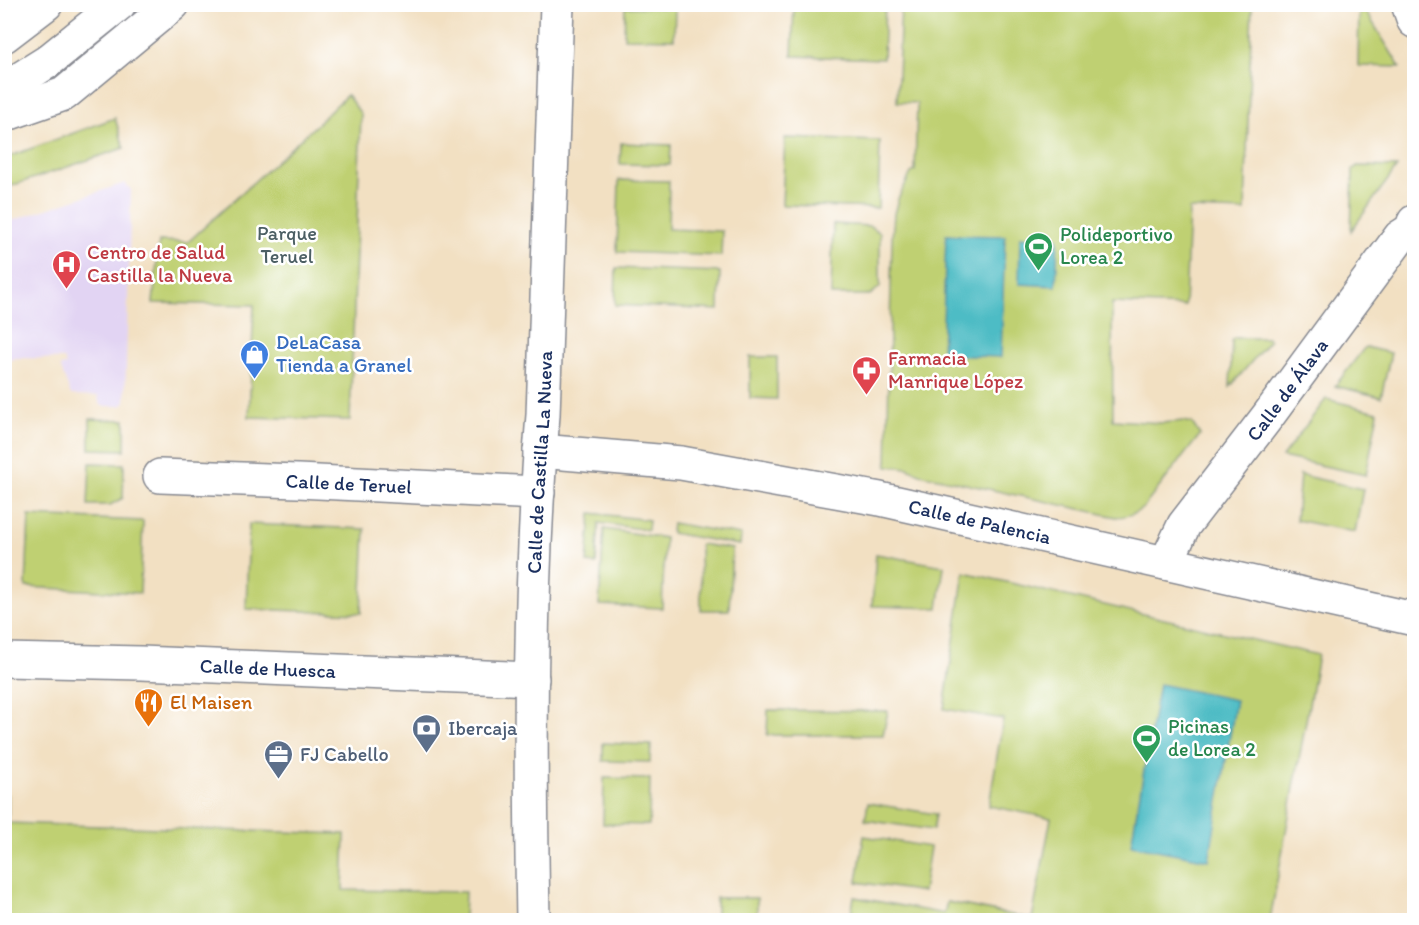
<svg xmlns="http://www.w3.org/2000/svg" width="1419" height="925" font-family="Itim,sans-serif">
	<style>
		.built { fill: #e2d4f3 }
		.green { fill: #bfd072; stroke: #6d8068; stroke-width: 1.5 }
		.water { fill: #4ebcc5; stroke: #347692; stroke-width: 1.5 }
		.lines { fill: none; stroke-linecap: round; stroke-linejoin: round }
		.minor-casing { stroke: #868890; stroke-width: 36 }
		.major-casing { stroke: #868890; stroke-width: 36 }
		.minor { stroke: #fff; stroke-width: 33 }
		.major { stroke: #fff; stroke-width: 33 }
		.labels { text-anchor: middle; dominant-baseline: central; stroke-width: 5; stroke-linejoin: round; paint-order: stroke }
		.park-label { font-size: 20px; fill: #4c5f64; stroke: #fff }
		.leisure-label { font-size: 20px; fill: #27864d; stroke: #fff; text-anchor: start }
		.health-label { font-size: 20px; fill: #be3a42; stroke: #fff; text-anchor: start }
		.shop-label { font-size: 20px; fill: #366cbe; stroke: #fff; text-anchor: start }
		.street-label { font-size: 20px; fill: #1b2f5e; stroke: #fff }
		.food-label { font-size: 20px; fill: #c56008; stroke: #fff; text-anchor: start }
		.service-label { font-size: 20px; fill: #4e5e75; stroke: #fff; text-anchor: start }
	</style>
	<rect width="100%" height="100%" fill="#fff"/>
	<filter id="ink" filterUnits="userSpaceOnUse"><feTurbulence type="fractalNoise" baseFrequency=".0167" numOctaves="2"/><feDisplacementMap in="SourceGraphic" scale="12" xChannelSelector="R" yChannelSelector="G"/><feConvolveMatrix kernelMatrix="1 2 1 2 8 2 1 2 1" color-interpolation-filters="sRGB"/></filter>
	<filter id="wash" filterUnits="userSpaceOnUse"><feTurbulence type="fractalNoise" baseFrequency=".008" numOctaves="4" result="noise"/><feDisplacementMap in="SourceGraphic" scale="24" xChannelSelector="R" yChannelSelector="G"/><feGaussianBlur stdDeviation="1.35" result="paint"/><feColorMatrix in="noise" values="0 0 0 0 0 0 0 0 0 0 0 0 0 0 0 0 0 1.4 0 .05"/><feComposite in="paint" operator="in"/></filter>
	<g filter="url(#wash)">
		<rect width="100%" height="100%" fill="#f2e0c2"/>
		<!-- built -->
		<path class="built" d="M125 183 131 190 125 402 121 406H102L99 402 98 396 71 395 60 366 66 365 64 359 16 358 5 362V223Z"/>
		<!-- green -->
		<g class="green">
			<path d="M794 5H885L883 59 792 56Z"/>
			<path d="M901 5H1252L1245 211 1189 209 1185 306 1112 303 1113 420 1162 423 1184 421 1192 423 1200 435 1143 508C1135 514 1126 517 1116 517L920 474 908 468 887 466 892 239 894 214 898 199 911 173 915 171 917 103 897 102Z"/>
			<path d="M1359 5H1362L1400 67 1360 66 1358 65Z"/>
			<path d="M625 7 675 8 674 39 624 38Z"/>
			<path d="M347 95 361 114 350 420 249 417 254 305 153 303 159 241 188 242 315 126Z"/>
			<path d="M115 118 124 148 5 188V158Z"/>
			<path d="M785 138 880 141 878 208 782 205Z"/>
			<path d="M621 143 671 145 670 165 620 164Z"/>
			<path d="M1357 166 1397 167 1351 231 1353 170Z"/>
			<path d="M619 180 669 181 668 229 722 231 721 256 617 252Z"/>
			<path d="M833 224 870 226 880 233V287L870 295H831Z"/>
			<path d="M616 268 720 272 719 310 615 305Z"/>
			<path d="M1234 338H1267L1270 340 1230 387 1232 340Z"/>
			<path d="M1365 347 1391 353 1381 397 1335 386Z"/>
			<path d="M750 357H777V399L750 398Z"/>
			<path d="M1326 399 1378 412 1366 475 1282 457Z"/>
			<path d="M90 419 125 420V450L90 449Z"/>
			<path d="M90 463 124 464 123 498 110 505H88Z"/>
			<path d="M1300 475 1363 489 1355 532 1296 520Z"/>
			<path d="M591 513 649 520 648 530 599 523 596 564 587 563Z"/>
			<path d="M29 516 143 521 140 593 26 587Z"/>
			<path d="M672 523 741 535 740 545 671 533Z"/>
			<path d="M249 524 365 529 361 613 246 609Z"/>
			<path d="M604 529 665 538 662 608 599 605Z"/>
			<path d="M700 544 732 549 729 610H701Z"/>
			<path d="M876 554 944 566 938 608 872 606Z"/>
			<path d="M964 572 1318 655 1270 920H850L854 897 944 914 947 902 1032 919 1051 818 989 806 1003 719 944 709Z"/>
			<path d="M768 710 888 711 883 735H767Z"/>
			<path d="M603 743 651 745 650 762 603 761Z"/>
			<path d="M604 778 650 779 649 825 603 824Z"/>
			<path d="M5 795H8V823L345 834 343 890 465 892 464 920H5Z"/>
			<path d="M868 803 936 814 933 830 865 820Z"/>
			<path d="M864 836 930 847 923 892 857 882Z"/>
			<rect x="716" y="898" width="41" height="22"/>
		</g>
		<!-- water -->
		<g class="water">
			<path d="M946 235 1005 236 1001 357 942 355Z"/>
			<path d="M1020 237 1058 238 1056 286 1019 284Z"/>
			<path d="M1159 684 1236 700 1209 860 1131 845Z"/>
		</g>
	</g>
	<g filter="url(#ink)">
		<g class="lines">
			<defs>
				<g id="minor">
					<path d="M1408 4 1414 21"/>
					<path d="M4 115 64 94 173 4"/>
					<path id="s1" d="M540 451 681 463 880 499 1414 619"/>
					<path id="s2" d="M160 476 298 481 538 493"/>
					<path id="s3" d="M1166 563 1184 525 1268 416 1400 237 1411 230 1414 222"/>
					<path id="s4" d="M4 660 141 663 532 679"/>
					<path id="s5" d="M533 920C530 752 529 583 543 415L557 4"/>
				</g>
				<g id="major">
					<path d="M4 36 46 4"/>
					<path d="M4 89 47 62 119 4"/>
				</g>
			</defs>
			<!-- minor casing -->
			<use href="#minor" class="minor-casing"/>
			<!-- major casing -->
			<use href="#major" class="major-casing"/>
			<!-- minor -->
			<use href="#minor" class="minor"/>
			<!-- major -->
			<use href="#major" class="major"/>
		</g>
	</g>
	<!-- icons -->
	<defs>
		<symbol id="stadium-pin" viewBox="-11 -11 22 30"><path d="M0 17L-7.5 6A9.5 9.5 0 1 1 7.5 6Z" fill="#2e9e5b" stroke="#fff"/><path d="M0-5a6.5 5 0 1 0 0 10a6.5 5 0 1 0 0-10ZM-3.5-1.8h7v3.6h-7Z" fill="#fff"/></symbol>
		<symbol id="hospital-pin" viewBox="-11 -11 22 30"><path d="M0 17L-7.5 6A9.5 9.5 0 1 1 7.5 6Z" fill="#e0444e" stroke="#fff"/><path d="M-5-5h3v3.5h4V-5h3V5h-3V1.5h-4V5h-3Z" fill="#fff"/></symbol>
		<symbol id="shop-pin" viewBox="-11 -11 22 30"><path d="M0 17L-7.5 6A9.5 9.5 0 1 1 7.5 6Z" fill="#3f7fe0" stroke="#fff"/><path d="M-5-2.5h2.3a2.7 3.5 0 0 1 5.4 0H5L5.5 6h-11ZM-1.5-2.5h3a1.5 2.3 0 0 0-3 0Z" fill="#fff"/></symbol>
		<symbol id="pharmacy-pin" viewBox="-11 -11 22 30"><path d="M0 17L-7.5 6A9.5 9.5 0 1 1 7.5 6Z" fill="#e0444e" stroke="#fff"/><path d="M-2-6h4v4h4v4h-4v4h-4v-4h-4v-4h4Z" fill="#fff"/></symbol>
		<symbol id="restaurant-pin" viewBox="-11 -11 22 30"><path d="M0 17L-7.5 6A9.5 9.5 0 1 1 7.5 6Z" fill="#e8710a" stroke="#fff"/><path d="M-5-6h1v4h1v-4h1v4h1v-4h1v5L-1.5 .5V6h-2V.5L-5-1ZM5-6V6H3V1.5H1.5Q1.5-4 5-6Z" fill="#fff"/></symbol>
		<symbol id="bank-pin" viewBox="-11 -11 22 30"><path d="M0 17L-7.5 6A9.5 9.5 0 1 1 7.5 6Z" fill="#5c6f8a" stroke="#fff"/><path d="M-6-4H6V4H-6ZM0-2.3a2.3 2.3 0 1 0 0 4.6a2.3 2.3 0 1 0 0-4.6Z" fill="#fff"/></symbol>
		<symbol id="office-pin" viewBox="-11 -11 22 30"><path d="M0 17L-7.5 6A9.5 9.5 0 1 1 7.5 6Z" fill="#5c6f8a" stroke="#fff"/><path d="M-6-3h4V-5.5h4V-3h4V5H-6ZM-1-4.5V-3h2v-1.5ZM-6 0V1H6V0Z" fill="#fff"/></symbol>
	</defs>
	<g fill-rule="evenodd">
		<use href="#stadium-pin" x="1022" y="230" width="33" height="45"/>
		<use href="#hospital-pin" x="50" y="248" width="33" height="45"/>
		<use href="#shop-pin" x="238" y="338" width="33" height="45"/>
		<use href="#pharmacy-pin" x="850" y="354" width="33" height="45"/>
		<use href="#restaurant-pin" x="132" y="686" width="33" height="45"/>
		<use href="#bank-pin" x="410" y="712" width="33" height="45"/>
		<use href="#stadium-pin" x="1130" y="722" width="33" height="45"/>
		<use href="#office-pin" x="262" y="738" width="33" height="45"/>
	</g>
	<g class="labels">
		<!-- park labels -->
		<g class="park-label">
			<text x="287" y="233">Parque<tspan x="287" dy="23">Teruel</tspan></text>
		</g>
		<!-- leisure labels -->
		<g class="leisure-label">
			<text x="1060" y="234">Polideportivo<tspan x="1060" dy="23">Lorea 2</tspan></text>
			<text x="1168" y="726">Picinas<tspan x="1168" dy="23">de Lorea 2</tspan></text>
		</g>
		<!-- health labels -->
		<g class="health-label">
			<text x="87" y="252">Centro de Salud<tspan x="87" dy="23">Castilla la Nueva</tspan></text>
			<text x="888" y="358">Farmacia<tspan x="888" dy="23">Manrique López</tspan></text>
		</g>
		<!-- shop labels -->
		<g class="shop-label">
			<text x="276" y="342">DeLaCasa<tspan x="276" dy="23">Tienda a Granel</tspan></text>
		</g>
		<!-- street labels -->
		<g class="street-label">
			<text stroke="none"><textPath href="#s3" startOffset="212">Calle de Álava</textPath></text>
			<text stroke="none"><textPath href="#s5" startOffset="458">Calle de Castilla La Nueva</textPath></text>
			<text stroke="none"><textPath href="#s2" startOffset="189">Calle de Teruel</textPath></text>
			<text stroke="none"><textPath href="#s1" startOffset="446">Calle de Palencia</textPath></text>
			<text stroke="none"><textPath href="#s4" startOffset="264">Calle de Huesca</textPath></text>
		</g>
		<!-- food labels -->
		<g class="food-label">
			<text x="170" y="702">El Maisen</text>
		</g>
		<!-- service labels -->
		<g class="service-label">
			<text x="448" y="728">Ibercaja</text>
			<text x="300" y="754">FJ Cabello</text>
		</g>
	</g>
	<!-- margin -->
	<rect width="1419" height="925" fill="none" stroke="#fff" stroke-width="24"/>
</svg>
